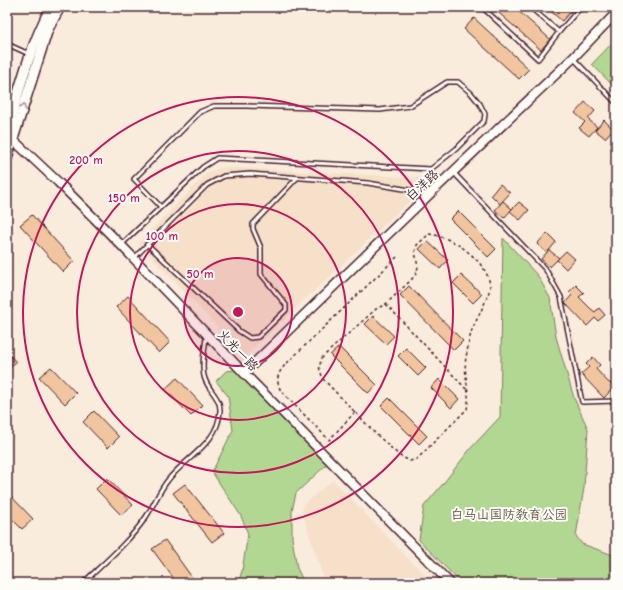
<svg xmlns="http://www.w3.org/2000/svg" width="623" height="590" font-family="'Comic Neue','LXGW WenKai TC',sans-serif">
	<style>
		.built { fill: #f6e0ca }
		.green { fill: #b2d793; stroke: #7e7b5f }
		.building { fill: #f0c59f; stroke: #4a1f2b }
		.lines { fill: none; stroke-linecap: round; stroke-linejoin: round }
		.service-casing { stroke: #4a1f2b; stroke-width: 6 }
		.tertiary-casing { stroke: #4a1f2b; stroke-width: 11 }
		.secondary-casing { stroke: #4a1f2b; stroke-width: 12 }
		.path { stroke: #4a1f2b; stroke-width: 1.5; stroke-dasharray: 3 3; stroke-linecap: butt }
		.service { stroke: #fdfcf7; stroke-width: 3 }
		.tertiary { stroke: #fdfcf7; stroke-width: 8 }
		.secondary { stroke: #fdfcf7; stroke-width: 9 }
		.oneway { stroke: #ac999b }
		.ring { fill: none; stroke: #c2185b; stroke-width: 2 }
		.labels { text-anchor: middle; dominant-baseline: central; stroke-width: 4; stroke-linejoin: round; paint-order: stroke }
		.street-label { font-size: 13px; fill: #4a1f2b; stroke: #fdfcf7 }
		.park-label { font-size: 13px; fill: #69564a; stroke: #fdfcf7 }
		.centre { fill: #c2185b; stroke: #fdfcf7; stroke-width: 2 }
		.ring-label { font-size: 12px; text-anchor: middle; font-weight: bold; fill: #c2185b; stroke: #fdfcf7; stroke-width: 4; stroke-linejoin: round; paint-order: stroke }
	</style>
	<rect width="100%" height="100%" fill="#f9ecdd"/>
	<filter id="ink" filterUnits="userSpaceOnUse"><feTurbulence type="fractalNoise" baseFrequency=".025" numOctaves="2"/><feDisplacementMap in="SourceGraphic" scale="8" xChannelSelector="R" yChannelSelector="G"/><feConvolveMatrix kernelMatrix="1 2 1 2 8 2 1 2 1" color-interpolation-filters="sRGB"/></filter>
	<g filter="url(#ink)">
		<!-- built -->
		<g class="built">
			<path d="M225 167 422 178 429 183 245 356 138 243 208 172Z"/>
			<path d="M333 480 407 557 433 583H325L302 512 304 504Z"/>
		</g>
		<!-- green -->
		<g class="green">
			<path d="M616 39V89L592 64Z"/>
			<path d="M503 238 538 276 550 298 556 337 574 398 588 429 584 488 576 536 582 544 616 556V583H461L419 540 424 506 442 485 471 448 500 417Z"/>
			<path d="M235 370 327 464 296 493 292 511V538L297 568 304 583H238L242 571 248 534 241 516 212 472 233 430 228 396 216 381 226 371Z"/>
		</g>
		<!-- building -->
		<g class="building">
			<path d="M492 7H514L550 39 541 50Z"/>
			<path d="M546 7H568L572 10 562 21Z"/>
			<path d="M474 18 529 69 519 79 464 29Z"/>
			<path d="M585 102 595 111 588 119 597 127 589 136 579 128 585 122 575 113Z"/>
			<path d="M604 120 613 129 605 138 595 130Z"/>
			<path d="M500 184 510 193 500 204 491 195Z"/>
			<path d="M503 201 512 209 504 218 495 210Z"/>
			<path d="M519 202 529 210 520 220 510 211Z"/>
			<path d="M458 211 496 249 488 257 450 219Z"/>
			<path d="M32 215 74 261 63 272 20 225Z"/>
			<path d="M547 233 556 242 547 253 537 244Z"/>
			<path d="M427 241 448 260 440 269 419 249Z"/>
			<path d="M549 250 559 258 550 267 541 259Z"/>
			<path d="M566 251 575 259 566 269 557 260Z"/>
			<path d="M461 275 482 294 473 303 453 283Z"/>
			<path d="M576 285 584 293 579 297 591 309 595 312 599 308 605 315 598 321 595 318 587 326 565 303 572 295 569 292Z"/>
			<path d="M409 286 463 341 454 350 400 295Z"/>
			<path d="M128 296 170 342 159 353 116 307Z"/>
			<path d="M373 316 394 336 386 344 365 324Z"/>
			<path d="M339 347 377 385 368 393 330 355Z"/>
			<path d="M406 348 426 368 418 376 398 356Z"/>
			<path d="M7 352 16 362 7 370Z"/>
			<path d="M593 357 600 365 596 369 607 381 611 384 616 380V395L611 390 604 398 581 374 589 367 586 364Z"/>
			<path d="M51 367 76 393 65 404 39 377Z"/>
			<path d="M177 378 202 405 191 416 165 389Z"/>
			<path d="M439 379 459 399 451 408 431 388Z"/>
			<path d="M389 398 427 436 419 444 381 406Z"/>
			<path d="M94 411 119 437 108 448 83 422Z"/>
			<path d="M107 478 133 505 121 515 96 489Z"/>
			<path d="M185 484 224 533 212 542 173 493Z"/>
			<path d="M7 492 33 519 22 529 7 514Z"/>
			<path d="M165 540 196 583H177L152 549Z"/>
		</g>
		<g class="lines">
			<defs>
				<g id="service">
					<path d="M482 7 538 59 559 32"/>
					<path d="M530 7 559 32 581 7"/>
					<path d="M7 44 29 54"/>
					<path d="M573 58 616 103"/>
					<path d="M454 173 546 270 561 297 582 402 616 401"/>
					<path d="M122 244 203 167 217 158 431 169 456 149 484 121 485 114 480 104 471 93 458 82H447L410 106 380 110 247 106H214L200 112 134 179 161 207"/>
					<path d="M147 244 239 331 250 338 258 337 286 310V305L261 274V248L253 229V224L297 178"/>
					<path d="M135 257 207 185 224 176 250 174 368 183 404 189 428 194"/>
					<path d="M83 583C105 562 129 542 146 517 154 505 159 491 168 480 185 458 219 443 220 411 221 397 207 390 204 376 201 364 205 349 206 337"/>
				</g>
				<g id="tertiary">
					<path d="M9 136 58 182 121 245 244 373 450 583"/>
					<path d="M244 373 415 208 573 58 616 13"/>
				</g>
				<g id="secondary">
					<path d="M7 132C19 90 30 46 51 7"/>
					<path d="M7 158 48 29 60 7"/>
				</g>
			</defs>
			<!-- service casing -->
			<use href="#service" class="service-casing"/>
			<!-- tertiary casing -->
			<use href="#tertiary" class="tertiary-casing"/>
			<!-- secondary casing -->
			<use href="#secondary" class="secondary-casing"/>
			<!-- path -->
			<g class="path">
				<path d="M429 234C433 235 437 235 441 237 460 242 490 266 490 287 489 297 476 320 472 330 469 338 468 348 466 357 463 375 471 392 467 409L417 459 410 461 400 456 377 435 323 379 319 367 322 358 329 351 376 309 386 304 411 280 416 274 418 267 415 252 417 245Z"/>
				<path d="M386 304 467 390"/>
				<path d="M355 412 329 440 281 391C274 378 279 371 289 361L398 256"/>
			</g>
			<!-- service -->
			<use href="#service" class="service"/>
			<!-- tertiary -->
			<use href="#tertiary" class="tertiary"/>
			<!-- secondary -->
			<use href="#secondary" class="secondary"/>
		</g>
		<!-- one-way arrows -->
		<defs><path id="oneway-chevron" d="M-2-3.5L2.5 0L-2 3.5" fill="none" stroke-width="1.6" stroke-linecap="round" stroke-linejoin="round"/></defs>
		<use class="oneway" href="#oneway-chevron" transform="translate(23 107) rotate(-72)"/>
	</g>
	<!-- distance rings -->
	<circle cx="238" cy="312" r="54" fill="#c2185b" fill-opacity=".12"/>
	<g class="ring">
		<circle cx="238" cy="312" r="54"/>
		<circle cx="238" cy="312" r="108"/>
		<circle cx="238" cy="312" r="161"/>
		<circle cx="238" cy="312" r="215"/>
	</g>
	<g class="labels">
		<!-- street labels -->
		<g class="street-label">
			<text transform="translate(422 185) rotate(-42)">白洋路</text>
			<text transform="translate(238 350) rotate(46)">火光一路</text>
		</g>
		<!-- park labels -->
		<g class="park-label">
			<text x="509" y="514">白马山国防教育公园</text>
		</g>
	</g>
	<circle cx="238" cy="312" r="6" class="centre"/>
	<g class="ring-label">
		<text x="86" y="164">200 m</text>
		<text x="124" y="202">150 m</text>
		<text x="162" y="240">100 m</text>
		<text x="200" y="278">50 m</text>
	</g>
	<!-- margin -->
	<rect width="623" height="590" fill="none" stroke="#fdfcf7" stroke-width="24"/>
	<rect x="12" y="12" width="599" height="566" fill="none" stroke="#4a1f2b" stroke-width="1.5" filter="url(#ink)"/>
</svg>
